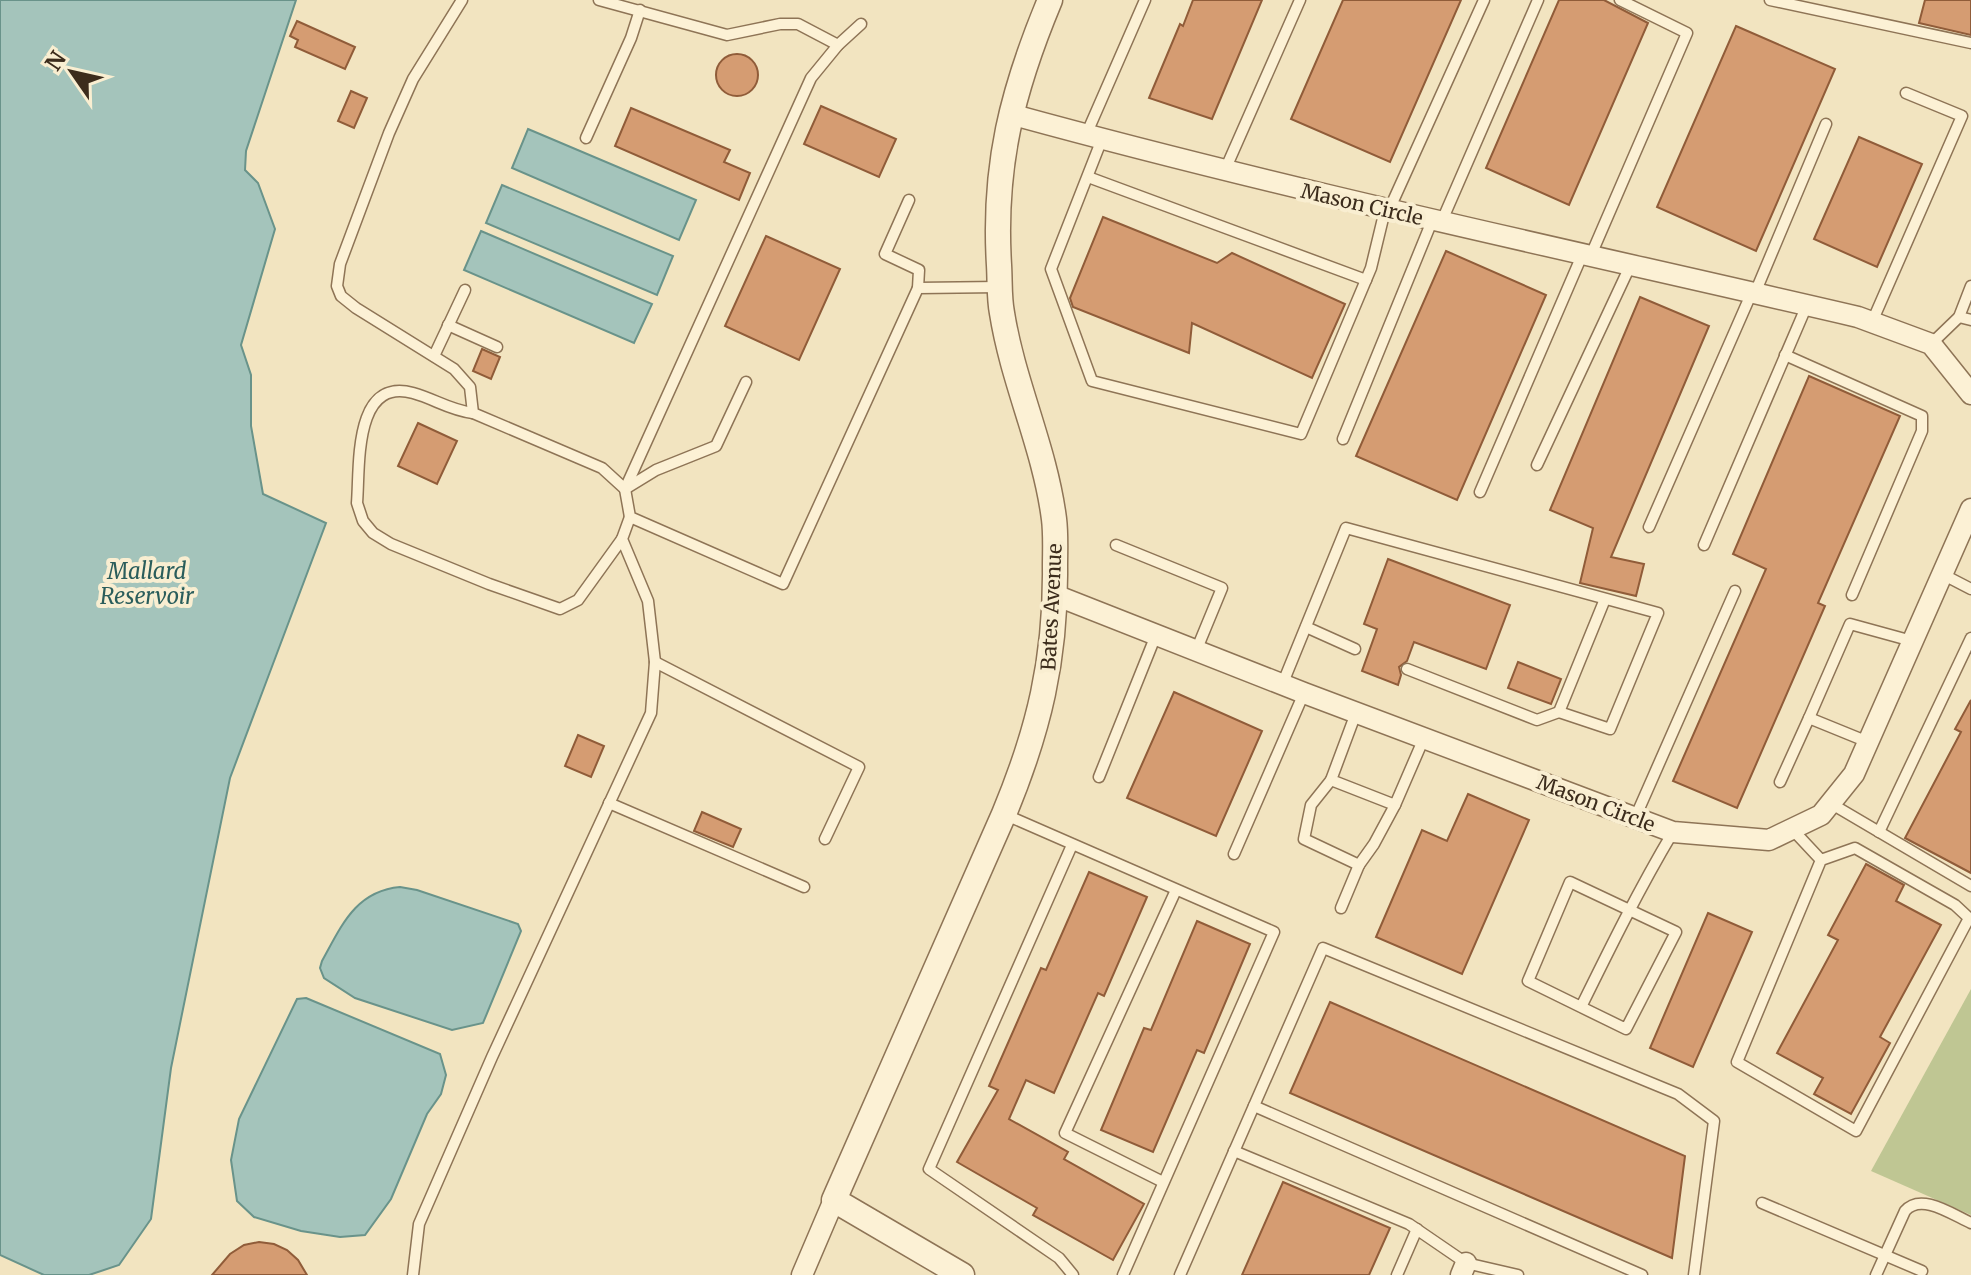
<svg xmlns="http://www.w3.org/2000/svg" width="1971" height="1275" font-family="Merriweather,serif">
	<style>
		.cemetery { fill: #bfc693 }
		.water { fill: #a4c4bb; stroke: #69938a; stroke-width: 2 }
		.building { fill: #d59c72; stroke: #905c39; stroke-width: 2 }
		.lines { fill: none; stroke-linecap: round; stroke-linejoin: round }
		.service-casing { stroke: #8e7456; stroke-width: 13 }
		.minor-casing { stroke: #8e7456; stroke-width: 23 }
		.tertiary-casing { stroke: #8e7456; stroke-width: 27 }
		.service { stroke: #fcf1d5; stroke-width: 10 }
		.minor { stroke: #fcf1d5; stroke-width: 20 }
		.tertiary { stroke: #fcf1d5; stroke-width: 24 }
		.labels { text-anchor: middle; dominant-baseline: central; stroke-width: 8; stroke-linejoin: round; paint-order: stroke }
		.street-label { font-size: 20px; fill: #3c2c1c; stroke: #f9eed1 }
		.water-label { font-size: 22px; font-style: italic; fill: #2a5d5b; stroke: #f9eed1 }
	</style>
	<rect width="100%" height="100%" fill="#f2e4c0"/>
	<!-- cemetery -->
	<path class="cemetery" d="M1971 989V1215L1871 1171Z"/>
	<!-- water -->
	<g class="water">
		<path d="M0 0H296L246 151 245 170 258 183 275 229 241 345 251 375V426L263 494 326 523 230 778 171 1068 151 1219 119 1265 89 1275H44L0 1255Z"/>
		<path d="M528 129 696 200 679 240 512 168Z"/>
		<path d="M502 185 673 256 657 295 486 223Z"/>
		<path d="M481 231 652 304 634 343 464 270Z"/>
		<path d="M400 887 417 890 518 924 521 931 483 1023 452 1030 355 998 324 978 320 968 322 961C341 927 355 891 400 887Z"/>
		<path d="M306 998 440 1054 446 1075 441 1094 427 1114 391 1199 365 1235 340 1237 301 1231 254 1217 237 1201 231 1160 239 1119 297 999Z"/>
	</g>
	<!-- building -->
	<g class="building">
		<path d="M1193 0H1262L1212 119 1149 98 1180 24 1183 26Z"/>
		<path d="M1343 0H1461L1390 162 1291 119Z"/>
		<path d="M1559 0H1604L1648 23 1569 205 1486 168Z"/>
		<path d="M1925 0H1971V35L1919 23Z"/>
		<path d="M297 21 355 47 345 69 295 47 298 40 290 36Z"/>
		<path d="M1736 26 1835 69 1756 251 1657 207Z"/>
		<circle cx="737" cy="75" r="21"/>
		<path d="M351 91 367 98 354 128 338 121Z"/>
		<path d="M821 106 896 139 879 177 804 144Z"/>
		<path d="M631 108 730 150 724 162 750 173 739 200 615 146Z"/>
		<path d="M1859 137 1922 164 1877 267 1814 239Z"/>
		<path d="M1103 217 1217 263 1232 253 1345 304 1312 378 1192 323 1189 353 1073 307 1070 298Z"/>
		<path d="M766 236 840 269 799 360 725 326Z"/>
		<path d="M1446 251 1546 295 1457 500 1356 456Z"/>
		<path d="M1640 297 1709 326 1611 557 1644 564 1636 596 1580 583 1593 528 1550 510Z"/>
		<path d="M482 349 500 357 491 379 473 371Z"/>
		<path d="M1809 376 1900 416 1818 603 1825 606 1737 808 1673 781 1766 569 1733 554Z"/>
		<path d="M418 423 457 441 437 484 398 466Z"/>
		<path d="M1388 559 1510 605 1486 669 1414 642 1407 661 1399 667 1401 675 1398 685 1362 671 1377 629 1364 624Z"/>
		<path d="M1518 662 1561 679 1551 704 1508 688Z"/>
		<path d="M1174 692 1262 731 1216 836 1127 798Z"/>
		<path d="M1971 700V873L1905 838 1961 732 1955 729Z"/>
		<path d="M578 735 604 746 591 777 565 766Z"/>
		<path d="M1468 794 1529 820 1462 974 1376 937 1422 830 1447 841Z"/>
		<path d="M702 812 741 829 733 847 694 831Z"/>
		<path d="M1866 864 1904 885 1896 901 1941 925 1880 1037 1890 1043 1851 1114 1814 1094 1823 1078 1777 1053 1838 940 1828 935Z"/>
		<path d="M1089 872 1147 897 1104 996 1098 993 1054 1093 1026 1080 1009 1119 1068 1152 1064 1159 1144 1204 1113 1260 1033 1215 1037 1208 957 1162 998 1090 989 1086 1041 968 1046 970Z"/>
		<path d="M1708 913 1752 932 1693 1067 1650 1048Z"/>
		<path d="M1197 921 1250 944 1204 1053 1197 1050 1153 1152 1101 1130 1144 1028 1151 1030Z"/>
		<path d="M1330 1002 1685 1156 1672 1258 1290 1093Z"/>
		<path d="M1283 1182 1390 1228 1369 1275H1242Z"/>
		<path d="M259 1242 274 1244 287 1250 298 1260 307 1275H212L230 1254 244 1245Z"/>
	</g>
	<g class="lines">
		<defs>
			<g id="service">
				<path d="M462 0 413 79 389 133 340 264 337 286 341 296 356 308 454 369 470 387 473 413 602 468 625 489 656 470 716 446 746 382"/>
				<path d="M599 0 727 35 780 24H798L838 45"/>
				<path d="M1770 0 1971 43"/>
				<path d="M861 24 838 45 811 78 625 489 630 517 783 584 918 288 999 287"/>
				<path d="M1086 135 1145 0"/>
				<path d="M586 138 631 38 640 10"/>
				<path d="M1102 139 1051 269 1092 381 1301 434 1371 268 1385 210"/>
				<path d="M1225 170 1300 0"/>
				<path d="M1088 177 1366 280"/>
				<path d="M909 200 885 254 919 270 918 288"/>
				<path d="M1389 210 1484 0"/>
				<path d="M1441 223 1538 0"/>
				<path d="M1591 255 1687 33 1620 0"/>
				<path d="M1755 293 1826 124"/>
				<path d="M1959 317 1971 320"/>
				<path d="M1872 322 1962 116 1906 93"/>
				<path d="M448 325 497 347"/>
				<path d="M1931 344 1959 317 1971 286"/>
				<path d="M1785 355 1922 416V431L1852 595"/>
				<path d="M434 356 465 290"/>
				<path d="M473 413C449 410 435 399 413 393 353 377 360 466 357 503L363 521 373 533 391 544 489 584 560 609 578 600 622 539"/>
				<path d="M1343 439 1432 221"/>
				<path d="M1537 465 1631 264"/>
				<path d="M1480 492 1583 253"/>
				<path d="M1649 527 1752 292"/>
				<path d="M1116 545 1222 588 1196 651"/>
				<path d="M1704 545 1807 305"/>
				<path d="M1942 574 1971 589"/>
				<path d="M1306 627 1355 649"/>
				<path d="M655 662 859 767 825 839"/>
				<path d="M1407 669 1537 720 1559 712"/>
				<path d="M1282 685 1346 528 1658 613 1610 729 1559 712 1605 599"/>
				<path d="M1356 713 1331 780 1395 805 1424 738"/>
				<path d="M1809 718 1850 624 1912 641"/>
				<path d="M1099 777 1156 635"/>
				<path d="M1331 780 1311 805 1304 839 1359 865 1374 844 1395 805"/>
				<path d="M1780 782 1809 718 1868 742"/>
				<path d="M609 803 804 887"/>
				<path d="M1830 803 1971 886"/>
				<path d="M1006 815 1274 932 1123 1275"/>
				<path d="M1635 818 1735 591"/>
				<path d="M1792 829 1821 860 1737 1062 1856 1131 1969 918 1955 905 1855 848 1821 860"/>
				<path d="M1879 832 1971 638"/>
				<path d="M1072 845 929 1169 1059 1258 1073 1275"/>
				<path d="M1234 854 1304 693"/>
				<path d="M1341 908 1359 865"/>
				<path d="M1581 1007 1626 1029 1676 932 1570 882 1528 981 1581 1007C1610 948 1639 889 1673 832"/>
				<path d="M1254 1106 1642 1275"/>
				<path d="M1234 1151 1409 1224 1466 1263 1518 1275"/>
				<path d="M1163 1182 1065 1133 1176 890"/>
				<path d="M1762 1203 1922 1271"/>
				<path d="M413 1275 419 1224 492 1057 651 713 655 662 648 601 622 539 630 517"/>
				<path d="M1180 1275 1323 948 1678 1094 1714 1121 1694 1275"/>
				<path d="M1397 1275 1417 1229"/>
				<path d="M1876 1275 1905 1211C1921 1192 1953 1215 1971 1223"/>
			</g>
			<g id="minor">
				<path d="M1010 114C1290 191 1574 251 1858 317L1931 344 1971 394"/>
				<path d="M1055 595 1304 693 1673 832 1769 840 1821 815 1854 774 1971 509"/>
				<path d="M802 1275 834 1200"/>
				<path d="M1461 1275 1466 1263"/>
			</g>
			<path id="tertiary" d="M962 1275 834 1200 1004 814C1039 730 1056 659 1055 567 1055 551 1056 535 1054 519 1045 448 1013 383 1002 313 999 298 1000 281 999 265 993 166 1012 91 1050 0"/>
		</defs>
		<!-- service casing -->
		<use href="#service" class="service-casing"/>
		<!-- minor casing -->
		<use href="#minor" class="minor-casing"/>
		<!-- tertiary casing -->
		<use href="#tertiary" class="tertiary-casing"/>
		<!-- service -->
		<use href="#service" class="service"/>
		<!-- minor -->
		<use href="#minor" class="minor"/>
		<!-- tertiary -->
		<use href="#tertiary" class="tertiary"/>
	</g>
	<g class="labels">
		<!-- street labels -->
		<g class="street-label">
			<text transform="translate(1362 204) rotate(13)">Mason Circle</text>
			<text transform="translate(1051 607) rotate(-87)">Bates Avenue</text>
			<text transform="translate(1596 803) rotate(21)">Mason Circle</text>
		</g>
		<!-- water labels -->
		<g class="water-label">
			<text x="147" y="571">Mallard<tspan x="147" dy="25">Reservoir</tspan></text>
		</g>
	</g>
	<!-- north arrow -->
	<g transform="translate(72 72) rotate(304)" stroke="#f9eed1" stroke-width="6" paint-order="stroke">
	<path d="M0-6L14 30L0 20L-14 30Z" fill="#3c2c1c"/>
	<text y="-12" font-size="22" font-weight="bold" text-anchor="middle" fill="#3c2c1c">N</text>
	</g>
</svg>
